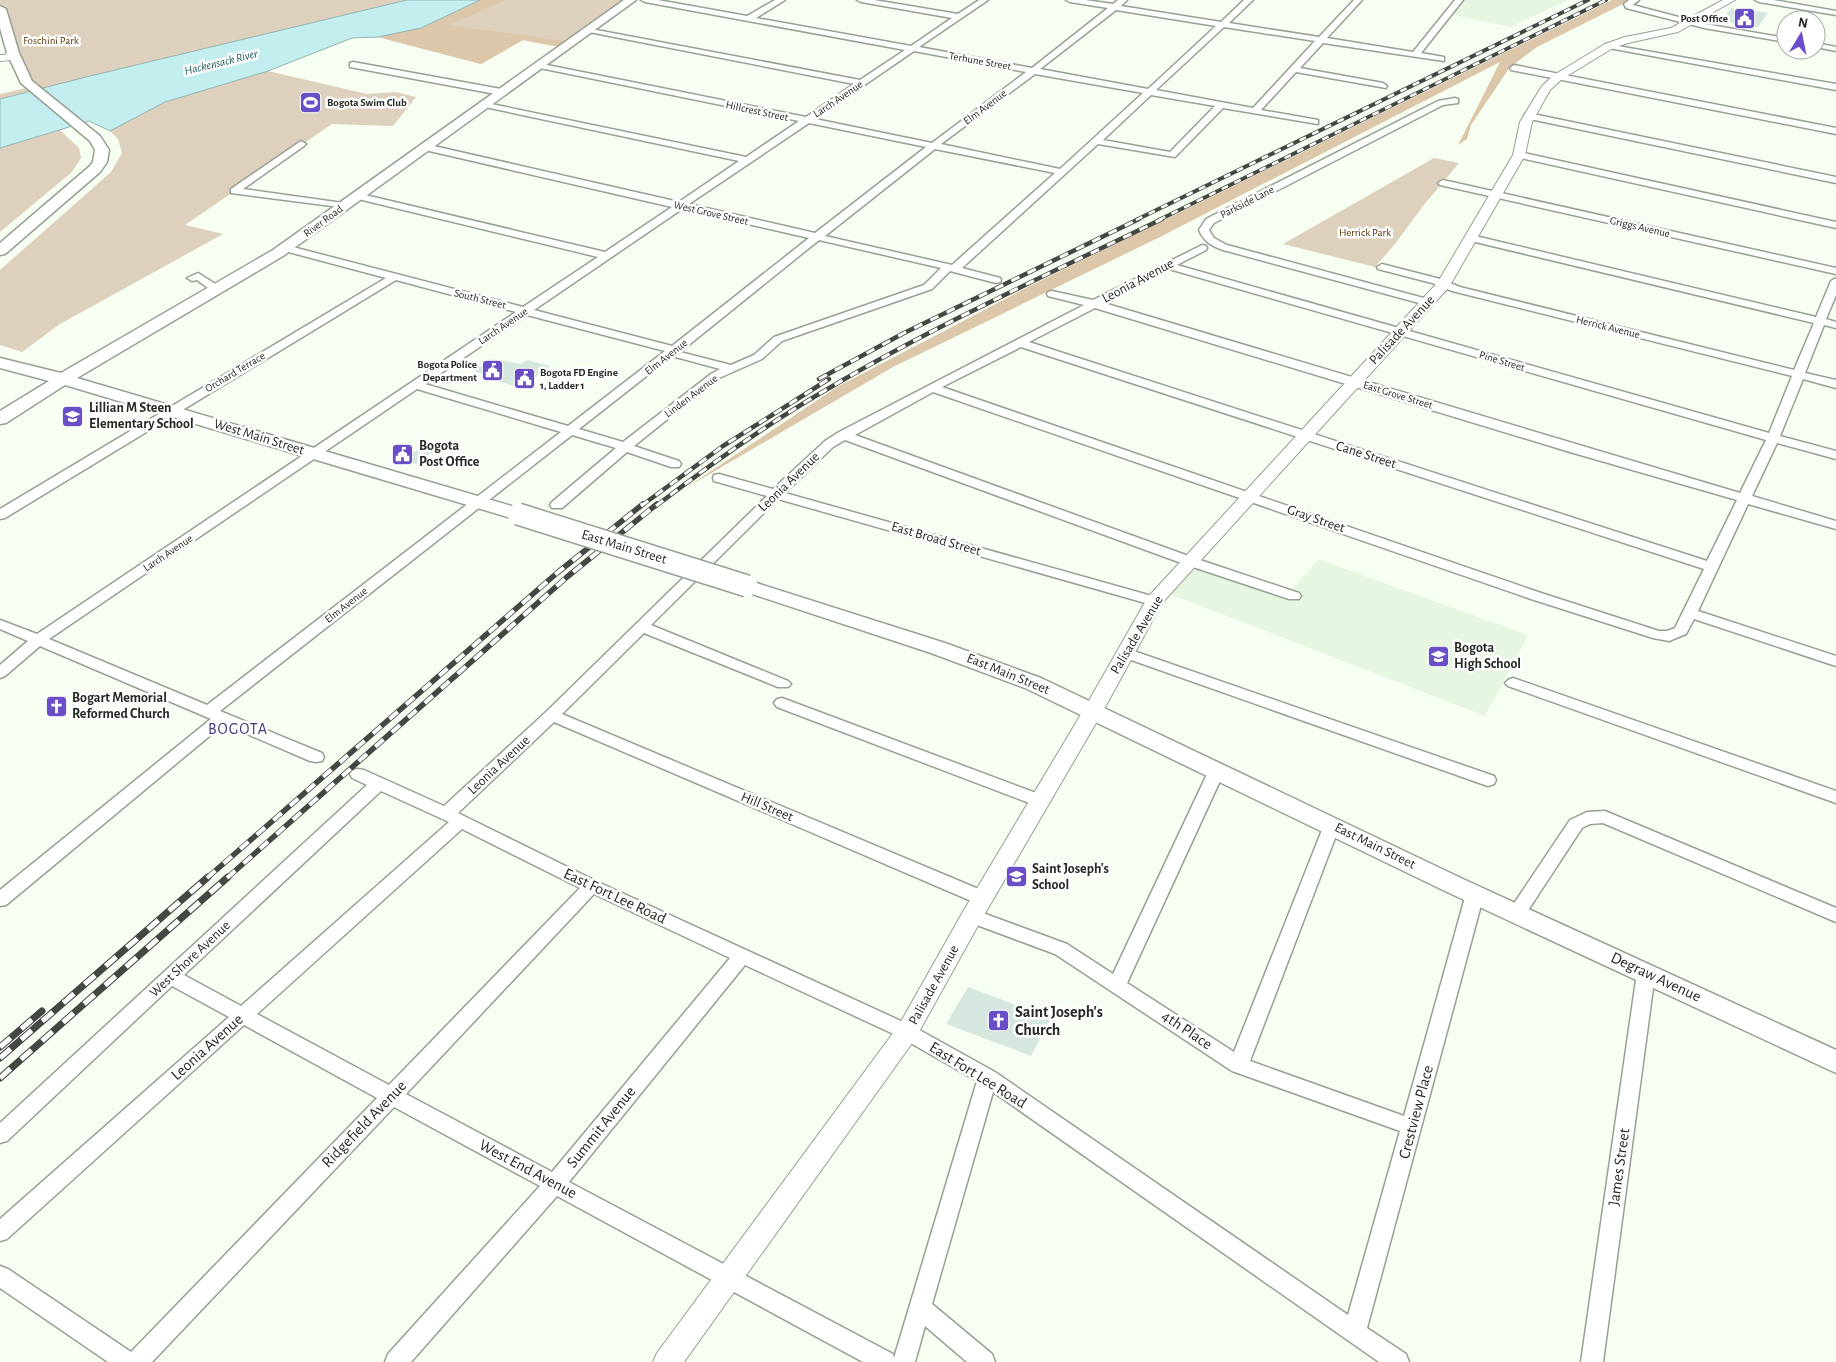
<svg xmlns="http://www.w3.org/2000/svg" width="1836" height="1362" font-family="'Alegreya Sans',sans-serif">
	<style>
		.built { fill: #e7f6e1 }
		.green { fill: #ddd0bd }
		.forest { fill: #dcc7ab }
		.water { fill: #c3eeef; stroke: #94b3b2 }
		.building { fill: #d6e7df }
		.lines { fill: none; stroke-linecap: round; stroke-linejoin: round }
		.minor-casing { stroke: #97a094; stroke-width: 3 }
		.tertiary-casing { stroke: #97a094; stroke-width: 2 }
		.secondary-casing { stroke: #97a094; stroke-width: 3 }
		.minor { fill: #fff; fill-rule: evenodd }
		.tertiary { fill: #fff; fill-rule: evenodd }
		.secondary { fill: #fff; fill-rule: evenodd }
		.rail-far3-casing { stroke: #444842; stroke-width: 4 }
		.rail-far2-casing { stroke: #444842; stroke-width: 4.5 }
		.rail-far1-casing { stroke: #444842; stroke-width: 5.5 }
		.rail-casing { stroke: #444842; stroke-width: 7 }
		.rail-far3 { stroke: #fff; stroke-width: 2.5; stroke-dasharray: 7; stroke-linecap: butt }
		.rail-far2 { stroke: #fff; stroke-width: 3; stroke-dasharray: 9; stroke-linecap: butt }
		.rail-far1 { stroke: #fff; stroke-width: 4; stroke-dasharray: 11; stroke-linecap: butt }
		.rail { stroke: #fff; stroke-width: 5; stroke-dasharray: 14; stroke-linecap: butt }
		.secondary-bridge-casing { stroke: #97a094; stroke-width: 24; stroke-linecap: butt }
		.secondary-bridge { stroke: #fff; stroke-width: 21 }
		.labels { text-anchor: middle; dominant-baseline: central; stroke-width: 5; stroke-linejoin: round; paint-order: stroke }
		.far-poi-label { font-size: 11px; font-weight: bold; fill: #262a25; stroke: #fff; text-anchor: end }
		.far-park-label { font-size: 11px; fill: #563905; stroke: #fff }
		.far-street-label { font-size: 11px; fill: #262a25; stroke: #fff }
		.far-water-label { font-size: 12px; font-style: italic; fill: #1e595a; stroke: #fff }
		.street-label { font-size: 14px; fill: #262a25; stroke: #fff }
		.poi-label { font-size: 14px; font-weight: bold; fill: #262a25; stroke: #fff; text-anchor: start }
		.quarter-label { font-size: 16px; letter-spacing: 1px; fill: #453b78; stroke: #fff }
		.near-street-label { font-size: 16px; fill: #262a25; stroke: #fff }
		.near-poi-label { font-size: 16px; font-weight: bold; fill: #262a25; stroke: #fff; text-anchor: start }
	</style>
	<rect width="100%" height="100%" fill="#f7fff3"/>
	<!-- built -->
	<g class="built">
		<path d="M1459 0H1568L1511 27 1448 14Z"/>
		<path d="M1194 555 1291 591 1318 559 1528 635 1485 716 1162 591Z"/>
	</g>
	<!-- green -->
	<g class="green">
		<path d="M0 0H407L86 77 0 99V94L30 87 0 9Z"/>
		<path d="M480 0H631L564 48 523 40 481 64 378 37 421 28Z"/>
		<path d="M268 71 367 94 396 92 416 97 393 126 332 124 185 225 223 234 60 324 22 352 0 345V270L111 172 122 153 118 139 109 130 165 102Z"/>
		<path d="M60 130 79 148 81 158 72 172 0 232V148Z"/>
		<path d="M1434 158 1459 163 1423 206 1395 244 1375 267 1283 244Z"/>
	</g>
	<!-- forest -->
	<g class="forest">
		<path d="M480 0H506L448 25 572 42 564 48 523 40 481 64 378 37 421 28Z"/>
		<path d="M1612 0H1631L1537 47 1510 67 1471 125 1467 139 1458 145 1500 62 1160 237 893 367 684 489 837 387 1028 287Z"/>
	</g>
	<!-- water -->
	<path class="water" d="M407 0H480L421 28 378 37 352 38 268 71 165 102 110 131 89 121 0 148V99L86 77Z"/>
	<!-- building -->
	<g class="building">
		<path d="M1731 8 1744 11 1746 9 1768 13 1758 27 1722 21Z"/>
		<path d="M492 359 521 364 527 360 550 366 521 388 483 377 486 375 474 371Z"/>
		<path d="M421 447 434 451 416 464 403 460Z"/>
		<path d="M968 987 1051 1018 1031 1056 946 1024Z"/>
	</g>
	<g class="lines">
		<defs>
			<g id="minor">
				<path d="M641 0H658L747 16 775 0H785L756 18 911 46 952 18 861 2 857 0H874L958 14 979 0H988L919 47 1032 68 1108 8 1070 2 1066 0H1085L1113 4 1118 0H1127L1121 6 1221 22 1244 0H1253L1229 23 1319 37 1354 0H1362L1327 38 1413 52 1455 0H1463L1421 53 1444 57V61L1323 43 1300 68 1383 83 1387 86 1386 88 1296 72 1261 110 1318 120V124L1223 108 1175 157 1098 144 962 268 1000 278 1001 280 1000 282 996 283 950 271 932 289 782 341 762 359 719 378 634 446 679 461 681 464 679 467H671L627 452 562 508H552L550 505 552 502 616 448 572 435 220 711 322 753 324 757 322 761 316 762 310 761 224 724 6 905 0 906V890L211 719 40 646 5 676 0 678V665L28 641 0 629V620L37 634 516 312 396 280 5 518 0 519V509L386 278 281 250 280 248 281 246H289L523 307 598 257 354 198V194L357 193 605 252 672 207 425 150 420 147 422 145 425 144 679 202 739 161 485 107 481 104 482 102 746 157 799 121 540 68 536 65 537 63 806 117 854 84 589 32H586V28L860 80 905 50 645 2ZM1116 10 1216 26 1148 89 1040 69ZM1224 27 1315 41 1253 108 1156 90ZM914 51 1026 72 932 143 815 119ZM1035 74 1143 93 1060 169 941 144ZM1151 95 1215 106 1170 152 1103 140ZM809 123 926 147 815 233 689 204ZM935 149 1055 173 952 265 825 236ZM682 209 809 238 672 346 534 310ZM819 240 941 268 924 285 774 337 754 355 731 365 680 352ZM527 315 665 351 568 426 425 384ZM672 356 720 369 711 374 623 442 579 429ZM417 389 561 432 207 705 49 639Z"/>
				<path d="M1629 0H1639L1633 5 1705 24 1786 38V42L1704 28 1626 8 1624 4Z"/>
				<path d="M1755 0H1773L1836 11V15L1759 2Z"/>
				<path d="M1816 43 1836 47V51L1816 47Z"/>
				<path d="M1606 44 1836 84V90L1609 48H1606Z"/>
				<path d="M353 62 501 89 505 92 501 95 350 67V63Z"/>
				<path d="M1514 65 1836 128V134L1511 70 1510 68Z"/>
				<path d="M1455 98 1458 99V103L1443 105 1214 223 1209 230 1214 238 1227 245 1431 300 1432 302 1431 304H1423L1223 250C1212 246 1204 242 1199 230L1206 219 1438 101Z"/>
				<path d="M1528 113 1836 177V183L1525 118V114Z"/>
				<path d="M301 141 306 144 304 146 243 189 343 203 347 204V208L231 193V189Z"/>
				<path d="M1519 152 1836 222V228L1516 157V153Z"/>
				<path d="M1443 180 1836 268V274L1440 185 1438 183Z"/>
				<path d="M1471 235 1816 317 1831 281 1836 278V295L1826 319 1836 322V328L1824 325 1805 373 1836 380V388L1803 379 1780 436 1836 451V459L1777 443 1752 496 1836 521V529L1748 504 1698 611 1836 656V666L1694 619 1686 634 1669 641 1653 638 1531 599 933 392 855 435 1194 558 1299 593 1301 596 1299 599H1289L1184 564 845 440 833 447 785 493 1159 598 1161 601 1159 604H1149L778 499 651 625 788 681 791 684 788 687H778L644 633 562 714 988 893 991 898 988 903 982 904 976 903 554 722 458 813 598 882 914 1027 995 1072 1348 1315 1400 1131 1232 1071 1055 954 966 921 963 916 966 911 972 909 1067 944 1113 974 1209 770 1211 766 1217 765 1223 766 1225 770 1127 983 1234 1052 1324 825 1326 821 1332 819 1338 821 1340 825 1250 1061 1404 1116 1466 894 1469 889 1475 888 1481 889 1484 894 1367 1328 1406 1354 1409 1362H1379L993 1092 932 1304 992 1354 995 1362H967L925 1326 915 1362H863L557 1196 411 1362H385L388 1354 540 1186 394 1107 152 1362H108L0 1288V1266L8 1269 131 1352 377 1098 244 1025 7 1239 0 1241V1219L229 1017 172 986 7 1141 0 1143V1123L367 785 352 778 350 774 352 770 358 769 364 770 444 806 547 711 767 496 714 481 713 478 714 475 719 474 773 489 825 441 839 432 1084 305 1048 296 1047 294 1048 292 1052 291 1093 300 1202 245 1206 246 1207 248 1206 250 1177 265 1769 433 1792 376 1452 291 1432 283 1378 269 1377 267 1382 264 1440 279 1460 287 1794 370 1814 323 1467 240 1466 238ZM1169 269 1766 440 1740 493 1104 303ZM1095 308 1570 452 1737 500 1707 561 1029 342ZM1021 347 1704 569 1675 628 1667 631H1659L1541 593 942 387ZM381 791 449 822 241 1006 184 975ZM462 829 580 888 389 1085 257 1014ZM594 894 730 958 552 1172 406 1094ZM745 965 900 1037 977 1081 894 1358 893 1354 569 1182Z"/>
				<path d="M198 273 220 287 221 289 220 291H212L197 280 192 281 187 278Z"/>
				<path d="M1125 648 1494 776 1496 780 1494 784 1488 786 1482 784 1120 656 1118 653 1120 650Z"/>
				<path d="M1513 678 1836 791V803L1508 686 1505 683 1508 680Z"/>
				<path d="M782 698 1044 796 1046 800 1044 804 1038 806 1032 804 777 707 774 703 777 699Z"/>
				<path d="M1605 811 1836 908V922L1603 823 1590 824 1582 828 1523 918 1517 920 1511 918 1508 913 1511 908 1570 820 1587 812Z"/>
				<path d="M1646 966 1652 968 1655 973 1603 1362H1581L1637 973 1640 968Z"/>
			</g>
			<g id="tertiary">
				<path d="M1723 0H1735L1678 32 1628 43 1613 48 1562 79 1550 90 1532 122 1525 155 1449 287 1162 603 1103 711 980 922 915 1039 684 1362H653L657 1353 899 1025 964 910 1083 711 1148 597 1438 282 1513 155 1520 122 1542 86 1554 75 1605 44 1625 37 1671 28Z"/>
				<path d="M13 50 18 53C13 60 8 61 0 61V55H4Z"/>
			</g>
			<g id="secondary">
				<path d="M624 0H636L283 256 77 378 525 510 527 514 525 518 518 520 511 518 65 385 6 423 0 424V411L49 381 0 368V358L61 373 273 250Z"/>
				<path d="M0 6 6 9 19 53 32 81 100 136 109 150 107 162 100 172 5 254 0 255V243L90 166 93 162 95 150 90 141 21 83 7 53 0 28Z"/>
				<path d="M747 580 945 643 1041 678 1463 879 1836 1050V1073L1445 891 1025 688 931 653 740 590 737 586 740 582Z"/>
			</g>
		</defs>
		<!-- minor casing -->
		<use href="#minor" class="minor-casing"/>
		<!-- tertiary casing -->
		<use href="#tertiary" class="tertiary-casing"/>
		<!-- secondary casing -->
		<use href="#secondary" class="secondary-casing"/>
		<!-- minor -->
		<use href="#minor" class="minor"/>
		<!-- tertiary -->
		<use href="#tertiary" class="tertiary"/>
		<!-- secondary -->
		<use href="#secondary" class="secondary"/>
		<defs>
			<g id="rail-far3">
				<path d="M1136 220 1588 0"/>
				<path d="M1159 220 1606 0"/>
			</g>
			<g id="rail-far2">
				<path d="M819 379 904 333 1139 219"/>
				<path d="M641 506 723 446 829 379"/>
				<path d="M656 506C712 463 770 422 831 387 938 324 1051 273 1162 219"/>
			</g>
			<g id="rail-far1">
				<path d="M207 878 557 573 643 504"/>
				<path d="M227 878 567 577 657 504"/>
			</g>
			<g id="rail">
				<path d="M0 1047 42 1011"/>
				<path d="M0 1058 208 877"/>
				<path d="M0 1078 228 877"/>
			</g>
		</defs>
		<!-- rail-far3 casing -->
		<use href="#rail-far3" class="rail-far3-casing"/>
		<!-- rail-far2 casing -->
		<use href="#rail-far2" class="rail-far2-casing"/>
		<!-- rail-far1 casing -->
		<use href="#rail-far1" class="rail-far1-casing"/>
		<!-- rail casing -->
		<use href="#rail" class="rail-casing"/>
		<!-- rail-far3 -->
		<use href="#rail-far3" class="rail-far3"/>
		<!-- rail-far2 -->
		<use href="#rail-far2" class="rail-far2"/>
		<!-- rail-far1 -->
		<use href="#rail-far1" class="rail-far1"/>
		<!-- rail -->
		<use href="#rail" class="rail"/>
		<defs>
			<path id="secondary-bridge" d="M518 514 747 586"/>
		</defs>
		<!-- secondary-bridge casing -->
		<use href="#secondary-bridge" class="secondary-bridge-casing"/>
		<!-- secondary-bridge -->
		<use href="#secondary-bridge" class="secondary-bridge"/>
	</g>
	<!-- icons -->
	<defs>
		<symbol id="civic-square" viewBox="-11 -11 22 22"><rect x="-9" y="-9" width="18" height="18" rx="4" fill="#694ec7" stroke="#fff"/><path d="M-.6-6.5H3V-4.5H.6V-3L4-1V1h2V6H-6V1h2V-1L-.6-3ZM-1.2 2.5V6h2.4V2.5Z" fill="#fff"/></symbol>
		<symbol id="stadium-square" viewBox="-11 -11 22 22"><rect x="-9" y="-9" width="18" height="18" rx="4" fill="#694ec7" stroke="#fff"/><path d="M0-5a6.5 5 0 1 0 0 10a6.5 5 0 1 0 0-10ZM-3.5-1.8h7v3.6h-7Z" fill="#fff"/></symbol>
		<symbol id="school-square" viewBox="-11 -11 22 22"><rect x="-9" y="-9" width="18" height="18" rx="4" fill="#694ec7" stroke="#fff"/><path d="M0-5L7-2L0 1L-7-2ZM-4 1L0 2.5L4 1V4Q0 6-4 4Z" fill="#fff"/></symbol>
		<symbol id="church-square" viewBox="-11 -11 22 22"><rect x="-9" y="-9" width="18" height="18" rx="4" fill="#694ec7" stroke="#fff"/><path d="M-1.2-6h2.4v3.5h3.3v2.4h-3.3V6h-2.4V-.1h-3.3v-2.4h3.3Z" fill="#fff"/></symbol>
	</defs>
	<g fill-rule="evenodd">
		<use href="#civic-square" x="1732" y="6" width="25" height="25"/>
		<use href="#stadium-square" x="298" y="90" width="25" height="25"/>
		<use href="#civic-square" x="480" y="358" width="25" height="25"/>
		<use href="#civic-square" x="512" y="366" width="25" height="25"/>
		<use href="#school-square" x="60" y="404" width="25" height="25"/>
		<use href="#civic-square" x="390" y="442" width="25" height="25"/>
		<use href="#school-square" x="1426" y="644" width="25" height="25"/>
		<use href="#church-square" x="44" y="694" width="25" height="25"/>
		<use href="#school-square" x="1004" y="864" width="25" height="25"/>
		<use href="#church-square" x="986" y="1008" width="25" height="25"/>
	</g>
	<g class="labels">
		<!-- far-poi labels -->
		<g class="far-poi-label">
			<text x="1728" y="18">Post Office</text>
			<text x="327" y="102" text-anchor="start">Bogota Swim Club</text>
			<text x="477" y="364">Bogota Police<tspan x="477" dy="13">Department</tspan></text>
			<text x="540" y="372" text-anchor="start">Bogota FD Engine<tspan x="540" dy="13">1, Ladder 1</tspan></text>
		</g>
		<!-- far-park labels -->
		<g class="far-park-label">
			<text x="51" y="40">Foschini Park</text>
			<text x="1365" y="232">Herrick Park</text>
		</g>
		<!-- far-street labels -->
		<g class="far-street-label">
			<text transform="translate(980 61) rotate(10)">Terhune Street</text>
			<text transform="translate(838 99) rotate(-34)">Larch Avenue</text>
			<text transform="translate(985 107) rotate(-37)">Elm Avenue</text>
			<text transform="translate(757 111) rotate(12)">Hillcrest Street</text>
			<text transform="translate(1247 202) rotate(-27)">Parkside Lane</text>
			<text transform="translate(711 213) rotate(13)">West Grove Street</text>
			<text transform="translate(323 221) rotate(-36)">River Road</text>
			<text transform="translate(1640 227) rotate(13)">Griggs Avenue</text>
			<text transform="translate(480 299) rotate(14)">South Street</text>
			<text transform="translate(503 326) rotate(-34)">Larch Avenue</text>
			<text transform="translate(1608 327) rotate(14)">Herrick Avenue</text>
			<text transform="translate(666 357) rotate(-38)">Elm Avenue</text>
			<text transform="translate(1502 361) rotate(17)">Pine Street</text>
			<text transform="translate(235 372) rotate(-31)">Orchard Terrace</text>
			<text transform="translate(1398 395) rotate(17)">East Grove Street</text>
			<text transform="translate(691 396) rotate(-37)">Linden Avenue</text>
			<text transform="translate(168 553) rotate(-34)">Larch Avenue</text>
			<text transform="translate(346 605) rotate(-38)">Elm Avenue</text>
		</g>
		<!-- far-water labels -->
		<g class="far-water-label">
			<text transform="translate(221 62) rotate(-14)">Hackensack River</text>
		</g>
		<!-- street labels -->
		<g class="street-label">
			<text transform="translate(1138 281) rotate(-28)">Leonia Avenue</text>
			<text transform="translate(1402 330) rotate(-47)">Palisade Avenue</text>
			<text transform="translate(259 437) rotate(17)">West Main Street</text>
			<text transform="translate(1366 455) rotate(18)">Cane Street</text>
			<text transform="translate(789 482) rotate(-44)">Leonia Avenue</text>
			<text transform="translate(1316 519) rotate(19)">Gray Street</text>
			<text transform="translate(936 539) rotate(16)">East Broad Street</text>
			<text transform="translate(624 547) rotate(17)">East Main Street</text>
			<text transform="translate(1137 635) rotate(-59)">Palisade Avenue</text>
			<text transform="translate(1008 674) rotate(22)">East Main Street</text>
			<text transform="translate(499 765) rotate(-43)">Leonia Avenue</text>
			<text transform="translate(767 807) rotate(23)">Hill Street</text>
			<text transform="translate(1375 846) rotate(26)">East Main Street</text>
			<text transform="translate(190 959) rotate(-43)">West Shore Avenue</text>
			<text transform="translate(934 985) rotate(-61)">Palisade Avenue</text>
		</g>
		<!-- poi labels -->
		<g class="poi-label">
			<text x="89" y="408">Lillian M Steen<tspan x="89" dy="16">Elementary School</tspan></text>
			<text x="419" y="446">Bogota<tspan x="419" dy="16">Post Office</tspan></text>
			<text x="1454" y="648">Bogota<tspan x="1454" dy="16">High School</tspan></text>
			<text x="72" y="698">Bogart Memorial<tspan x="72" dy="16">Reformed Church</tspan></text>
			<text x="1032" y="869">Saint Joseph's<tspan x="1032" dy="16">School</tspan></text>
		</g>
		<!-- quarter labels -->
		<g class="quarter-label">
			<text x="238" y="729">BOGOTA</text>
		</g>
		<!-- near-street labels -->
		<g class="near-street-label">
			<text transform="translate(615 896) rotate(25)">East Fort Lee Road</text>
			<text transform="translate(1656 977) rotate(25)">Degraw Avenue</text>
			<text transform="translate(1187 1030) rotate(34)">4th Place</text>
			<text transform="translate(207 1047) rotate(-42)">Leonia Avenue</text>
			<text transform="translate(978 1075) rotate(32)">East Fort Lee Road</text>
			<text transform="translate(1416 1112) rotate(-75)">Crestview Place</text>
			<text transform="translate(364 1124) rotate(-46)">Ridgefield Avenue</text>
			<text transform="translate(601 1127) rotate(-51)">Summit Avenue</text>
			<text transform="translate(1619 1167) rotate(-82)">James Street</text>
			<text transform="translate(528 1169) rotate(28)">West End Avenue</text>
		</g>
		<!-- near-poi labels -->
		<g class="near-poi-label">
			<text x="1015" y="1012">Saint Joseph's<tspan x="1015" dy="18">Church</tspan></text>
		</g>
	</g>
	<!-- north arrow -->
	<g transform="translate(1801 35) rotate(10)"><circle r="24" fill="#ffffff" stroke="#a8aaa8"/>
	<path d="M0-4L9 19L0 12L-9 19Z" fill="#694ec7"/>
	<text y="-8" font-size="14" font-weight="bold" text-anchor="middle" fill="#262a25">N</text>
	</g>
</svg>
